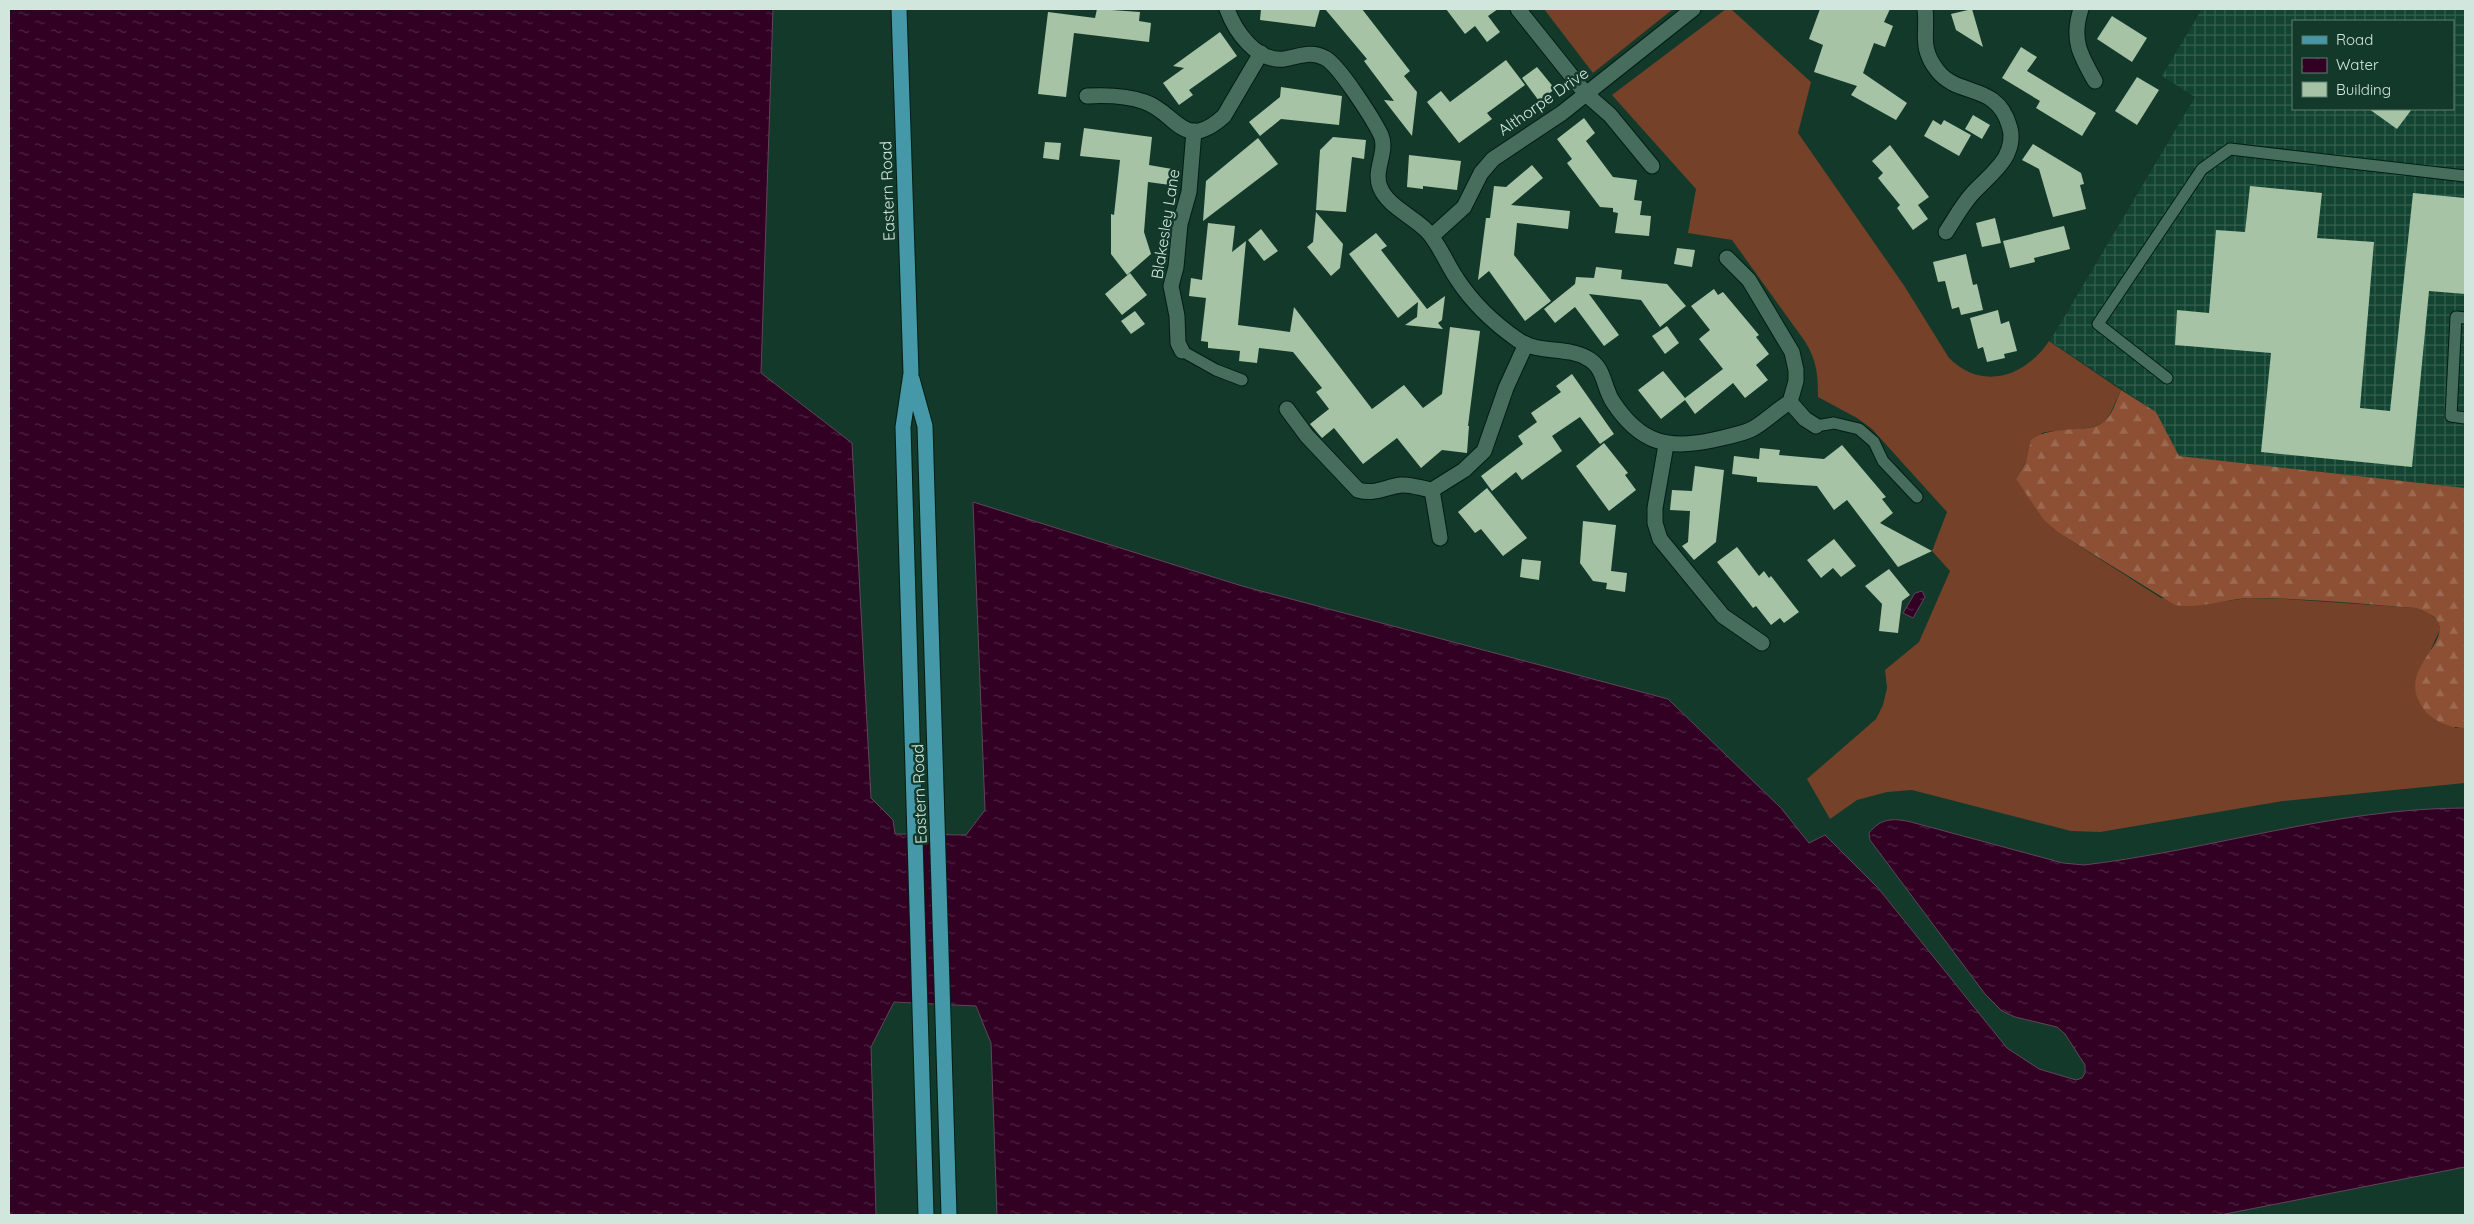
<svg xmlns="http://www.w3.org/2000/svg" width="2474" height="1224" font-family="Quicksand,sans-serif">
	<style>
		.industrial { fill: url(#industrial-grid); fill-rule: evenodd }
		.grass { fill: #764129 }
		.forest { fill: url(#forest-firs) }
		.water { fill: url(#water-ripples); stroke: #61455a }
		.building { fill: #a6c3a5 }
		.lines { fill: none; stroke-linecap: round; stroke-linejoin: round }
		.lane-casing { stroke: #021e13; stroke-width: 13 }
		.street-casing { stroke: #021e13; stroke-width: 17 }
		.primary-casing { stroke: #021e13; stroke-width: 17 }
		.lane { stroke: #476e5c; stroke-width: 11 }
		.street { stroke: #476e5c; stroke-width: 15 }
		.primary { stroke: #4598a8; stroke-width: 15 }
		.labels { text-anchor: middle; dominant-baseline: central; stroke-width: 5; stroke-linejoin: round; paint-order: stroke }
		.street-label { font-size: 16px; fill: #d1e6dc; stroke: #12392a }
	</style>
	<defs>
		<pattern id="industrial-grid" width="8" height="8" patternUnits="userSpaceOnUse" patternTransform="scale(1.25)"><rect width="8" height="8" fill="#124431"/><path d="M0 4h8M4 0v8" fill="none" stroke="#335f4e"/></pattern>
		<pattern id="forest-firs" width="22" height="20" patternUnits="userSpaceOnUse" patternTransform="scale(1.25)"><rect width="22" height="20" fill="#8d5034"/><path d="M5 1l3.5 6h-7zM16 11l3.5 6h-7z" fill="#9c6951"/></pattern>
		<pattern id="water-ripples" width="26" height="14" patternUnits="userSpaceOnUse" patternTransform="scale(1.25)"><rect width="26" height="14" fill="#310022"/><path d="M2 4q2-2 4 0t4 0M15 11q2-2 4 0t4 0" fill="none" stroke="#4e2542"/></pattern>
	</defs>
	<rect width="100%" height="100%" fill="#12392a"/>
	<!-- industrial -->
	<path class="industrial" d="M2202 9H2465V488L2179 456 2156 412 2050 341 2195 97 2162 76ZM2293 21H2453V109H2293Z"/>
	<!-- grass -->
	<g class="grass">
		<path d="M1544 9H1673L1593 73Z"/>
		<path d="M1726 9H1731L1811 82 1798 133 1905 287 1949 358C1982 391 2025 377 2049 341L2121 390C2116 400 2112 411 2107 419 2098 432 2057 429 2042 433L2016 479 2059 533 2161 598 2220 602 2248 598 2286 599 2416 608 2430 614 2438 621 2440 630 2431 649 2455 728H2465V783L2283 801 2100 832 2071 831 1912 790 1887 792 1857 800 1830 819 1807 779 1876 719 1883 705 1887 688 1885 670 1919 642 1950 571 1932 551 1947 512 1872 429 1857 418 1818 397C1818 375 1817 360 1804 340L1732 240 1688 233 1696 189 1612 95Z"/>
	</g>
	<!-- forest -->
	<path class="forest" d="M2121 390 2156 412 2179 456 2465 488V728C2452 728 2437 723 2427 713 2391 672 2450 647 2438 622 2434 614 2423 611 2416 608 2361 604 2306 598 2251 598 2225 599 2200 609 2175 605L2059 533 2044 520 2016 479 2026 462 2031 440C2055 423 2090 435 2105 421 2112 415 2117 399 2121 390Z"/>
	<!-- water -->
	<g class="water">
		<path d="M9 9H773L761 373 852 443 871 798 893 820 895 834 966 835 985 810 973 502 1242 586 1668 699 1781 808 1809 843 1825 835 1878 888 2007 1048 2039 1069 2076 1080 2082 1078 2085 1073V1065L2065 1034 2057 1027 2015 1017 2002 1011 1985 994 1870 840 1869 833C1881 818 1893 818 1911 822L2063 863 2084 865C2211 850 2336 808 2465 808V1167L2220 1215H997L991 1043 976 1006 894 1002 871 1047 876 1215H9Z"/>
		<path d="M1922 591 1925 597 1913 618 1903 613 1915 593Z"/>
	</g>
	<!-- building -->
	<g class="building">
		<path d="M1097 9 1140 12 1139 21 1151 23 1149 42 1074 33 1066 97 1038 94 1048 12 1095 18Z"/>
		<path d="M1261 9H1320L1315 27 1260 20Z"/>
		<path d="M1325 9H1362L1410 71 1404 76 1417 92 1412 136 1384 100 1394 101 1364 61 1367 59Z"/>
		<path d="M1446 9H1498L1488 16 1500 32 1487 42 1475 26 1465 34Z"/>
		<path d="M1820 9H1890L1884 22 1893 26 1885 47 1874 43 1863 73 1907 103 1896 120 1851 95 1857 86 1814 72 1823 45 1809 39Z"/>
		<path d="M1972 9 1983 47 1956 30 1951 14Z"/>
		<path d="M2112 16 2147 38 2132 62 2097 39Z"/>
		<path d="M1220 32 1237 56 1189 90 1193 95 1179 105 1163 83 1184 68 1173 66Z"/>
		<path d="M2021 47 2037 57 2027 71 2096 113 2082 136 2036 108 2040 101 2002 78Z"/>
		<path d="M1506 60 1525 85 1487 113 1492 119 1459 143 1427 102 1441 91 1450 102Z"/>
		<path d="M1537 67 1555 89 1539 101 1522 78Z"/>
		<path d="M2137 77 2159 90 2137 125 2115 111Z"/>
		<path d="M1281 87 1342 96 1339 125 1281 119 1260 136 1249 122 1280 97Z"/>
		<path d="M2369 109H2412L2397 129Z"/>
		<path d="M1973 115 1990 125 1982 139 1965 129Z"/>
		<path d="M1584 118 1595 133 1586 141 1613 177 1637 180 1634 200 1642 201 1640 215 1651 216 1649 236 1615 233 1618 213 1613 212V208L1600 207 1567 163 1572 159 1557 139Z"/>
		<path d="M1933 120 1941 125 1944 120 1971 135 1959 156 1924 136Z"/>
		<path d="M1084 128 1152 137 1149 165 1172 169 1170 185 1148 182 1144 232 1151 254 1127 275 1111 254V214L1114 215 1120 160 1080 156Z"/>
		<path d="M1333 137 1366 140 1364 159 1352 157 1346 212 1316 210 1320 150Z"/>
		<path d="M1258 138 1278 164 1203 221 1206 181Z"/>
		<path d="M1045 142 1061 143 1059 160 1043 158Z"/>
		<path d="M2033 144 2081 173 2084 184 2080 185 2086 209 2053 217 2039 169 2022 160Z"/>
		<path d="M1890 145 1929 197 1918 205 1928 219 1913 230 1897 208 1900 205 1878 178 1883 173 1872 161Z"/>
		<path d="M1409 155 1461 161 1457 190 1423 186V189L1407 187Z"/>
		<path d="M1532 165 1543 178 1511 205 1570 211 1568 229 1517 223 1514 255 1551 301 1525 321 1489 271 1478 280 1486 218H1490L1494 186 1506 187Z"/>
		<path d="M2250 186 2322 193 2317 238 2374 242 2360 408 2390 411 2413 193 2465 198V294L2429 291 2412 467 2261 452 2271 353 2175 345 2177 310 2209 313 2216 230 2245 232Z"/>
		<path d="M1316 212 1343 244 1340 268 1331 276 1307 247 1313 242Z"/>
		<path d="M1995 218 2001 243 1982 247 1976 223Z"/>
		<path d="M1208 223 1235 226 1232 252 1246 241 1238 325 1290 332 1294 307 1372 409 1404 385 1423 408 1442 394 1450 327 1480 331 1468 426H1469L1467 453 1442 450 1421 468 1397 438 1363 464 1334 428 1322 438 1310 424 1329 409 1316 392 1322 388 1293 352 1259 348 1257 363 1239 361 1240 351 1208 348V342L1201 341 1206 298 1189 296 1191 278 1202 280Z"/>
		<path d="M2064 226 2070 249 2034 258 2035 262 2010 268 2003 241Z"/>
		<path d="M1261 229 1278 251 1264 261 1248 240Z"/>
		<path d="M1376 233 1387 246 1381 250 1427 309 1445 296 1442 320 1438 323 1443 329 1405 325 1417 317 1418 302 1398 318 1349 254Z"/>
		<path d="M1677 248 1695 250 1692 267 1674 264Z"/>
		<path d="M1966 254 1973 285 1977 284 1983 310 1961 315 1959 307 1952 309 1945 281 1938 282 1933 262Z"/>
		<path d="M1596 267 1622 270 1621 279 1667 284 1686 306 1660 327 1641 300 1589 294 1619 335 1604 346 1575 307 1555 323 1544 309 1575 284 1576 277 1594 278Z"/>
		<path d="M1130 273 1147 295 1122 315 1105 294Z"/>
		<path d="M1714 289 1718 295 1723 292 1759 335 1756 337 1769 354 1756 365 1768 380 1745 398 1733 383 1695 414 1685 400 1661 419 1638 390 1663 371 1685 398 1723 369 1699 339 1710 330 1691 306Z"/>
		<path d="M1998 310 2001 324 2009 321 2017 351 2004 354 2005 358 1987 362 1983 347 1978 349 1970 318Z"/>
		<path d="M1135 311 1145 324 1131 334 1121 321Z"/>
		<path d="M1667 326 1679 343 1665 354 1652 336Z"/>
		<path d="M1572 374 1614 434 1600 444 1580 417 1552 436 1562 451 1522 480 1516 472 1492 491 1481 476 1523 444 1518 436 1537 422 1531 413 1561 392 1556 386Z"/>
		<path d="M1604 443 1628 473 1625 475 1636 490 1609 511 1576 466Z"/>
		<path d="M1842 445 1886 497 1882 499 1893 513 1880 523 1932 551 1898 567 1847 500 1834 510 1817 486 1757 482V477L1732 474 1734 456 1759 459 1760 448 1780 450 1779 455 1824 459Z"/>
		<path d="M1695 466 1724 470 1716 542 1694 560 1682 546 1688 542 1690 511 1670 510 1672 490 1692 491Z"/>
		<path d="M1487 488 1527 538 1503 556 1481 529 1475 533 1458 512Z"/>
		<path d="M1583 521 1616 525 1611 571 1627 573 1625 592 1606 589 1607 583 1593 581 1580 563Z"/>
		<path d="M1834 539 1856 566 1841 577 1833 568 1821 578 1807 560Z"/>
		<path d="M1737 547 1759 576 1764 571 1769 578 1771 576 1799 612 1784 623 1780 618 1771 625 1756 606 1753 608 1717 562Z"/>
		<path d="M1522 559 1541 561 1539 580 1520 577Z"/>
		<path d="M1889 569 1910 595 1902 601 1898 633 1879 631 1882 604 1865 586Z"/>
	</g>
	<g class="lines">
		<defs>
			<g id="lane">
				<path d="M2465 318 2456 317 2451 416 2465 418"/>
				<path d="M1182 351 1216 370 1242 380"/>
				<path d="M2167 378 2098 324 2202 169 2230 149 2465 176"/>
				<path d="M1816 426 1834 423 1859 429 1874 442 1883 461 1917 497"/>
			</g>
			<g id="street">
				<path d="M1227 9C1235 31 1256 62 1284 59 1298 57 1311 50 1325 58 1339 65 1373 119 1381 135 1388 152 1373 170 1380 187 1388 207 1413 216 1427 231 1440 245 1446 263 1457 279 1472 302 1495 324 1518 340 1538 354 1566 346 1587 358 1605 367 1603 387 1613 402 1640 443 1667 450 1713 440 1726 437 1738 435 1750 430 1762 425 1776 410 1790 402L1796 381V370L1792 352 1749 280 1727 258"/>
				<path d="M1518 9 1586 94 1610 115 1652 166"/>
				<path d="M1925 9C1928 33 1919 47 1937 70 1958 98 1996 82 2009 125 2013 136 2011 147 2005 158 1996 172 1983 182 1972 194 1962 205 1954 220 1946 232"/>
				<path d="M2081 9C2071 39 2080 55 2095 81"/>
				<path d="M1087 96C1106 95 1126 95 1145 102 1177 113 1183 153 1224 116L1261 53"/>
				<path d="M1432 236 1464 207 1481 173 1493 159 1562 113 1693 9"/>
				<path d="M1182 351 1178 343 1177 316 1171 286 1176 267 1180 224 1189 192 1194 131"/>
				<path d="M1790 402 1805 419 1816 426"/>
				<path d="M1287 409 1307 436 1358 490C1375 495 1385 487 1401 485 1412 484 1422 489 1432 490L1464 470 1484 451 1506 388 1526 344"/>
				<path d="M1666 445 1655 508V523L1660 539 1723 616 1762 643"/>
				<path d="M1432 490 1440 538"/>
			</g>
			<g id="primary">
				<path d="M899 9 911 373 903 427 926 1215"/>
				<path d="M912 379 925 426 949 1215"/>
			</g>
		</defs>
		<!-- lane casing -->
		<use href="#lane" class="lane-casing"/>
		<!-- street casing -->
		<use href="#street" class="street-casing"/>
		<!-- primary casing -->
		<use href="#primary" class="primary-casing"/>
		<!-- lane -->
		<use href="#lane" class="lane"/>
		<!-- street -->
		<use href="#street" class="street"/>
		<!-- primary -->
		<use href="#primary" class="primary"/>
	</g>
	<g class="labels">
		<!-- street labels -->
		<g class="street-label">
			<text transform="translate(1543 101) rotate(-35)">Althorpe Drive</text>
			<text transform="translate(887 191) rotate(-92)">Eastern Road</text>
			<text transform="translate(1165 224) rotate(-81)">Blakesley Lane</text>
			<text transform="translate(919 794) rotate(-92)">Eastern Road</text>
		</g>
	</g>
	<!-- border -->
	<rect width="2474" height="1224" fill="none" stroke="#d1e6dc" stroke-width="20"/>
	<!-- legend -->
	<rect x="2292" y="20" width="162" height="90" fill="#12392a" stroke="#5e7e71"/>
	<rect x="2302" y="36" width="25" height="8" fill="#4598a8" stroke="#5e7e71"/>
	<text x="2336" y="45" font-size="15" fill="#d1e6dc">Road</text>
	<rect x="2302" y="58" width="25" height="15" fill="url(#water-ripples)" stroke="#5e7e71"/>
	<text x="2336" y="70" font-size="15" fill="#d1e6dc">Water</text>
	<rect x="2302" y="82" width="25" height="15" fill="#a6c3a5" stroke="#5e7e71"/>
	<text x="2336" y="95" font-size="15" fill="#d1e6dc">Building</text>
</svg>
